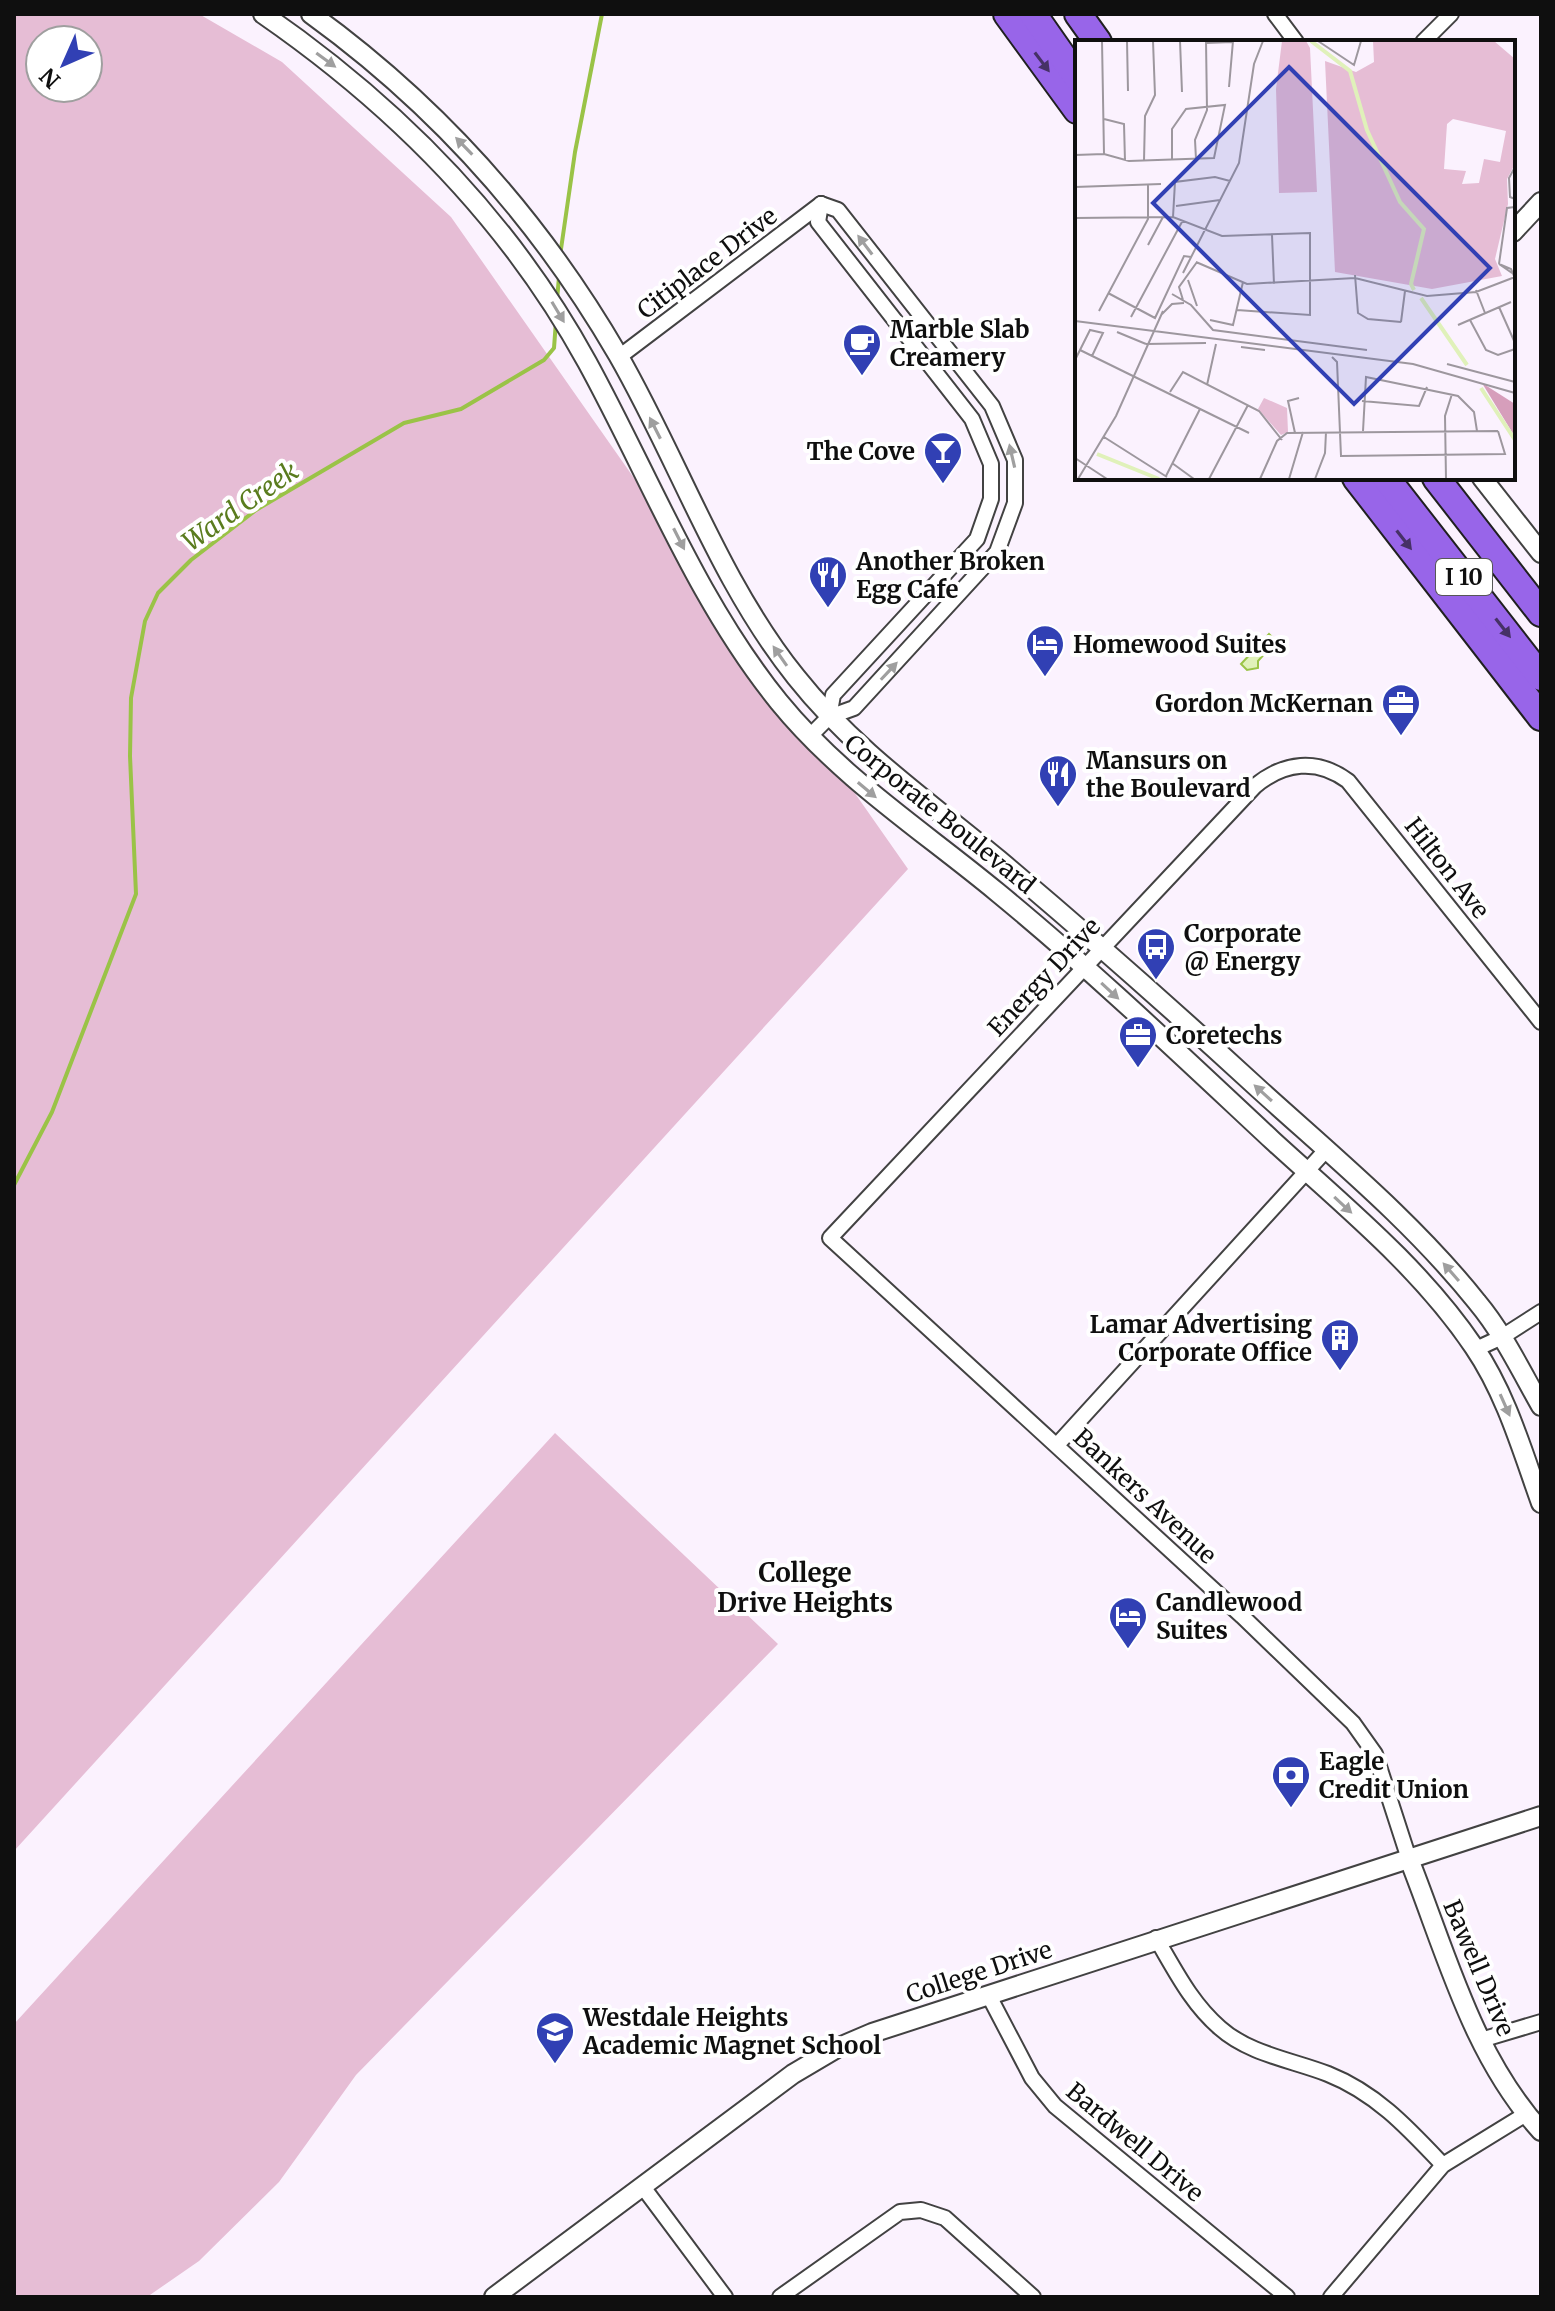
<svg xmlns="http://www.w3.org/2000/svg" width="1555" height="2311" font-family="Merriweather,serif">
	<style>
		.green { fill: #e6bdd5; fill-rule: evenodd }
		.water { fill: #e0f1ba; stroke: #9ac347; stroke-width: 2 }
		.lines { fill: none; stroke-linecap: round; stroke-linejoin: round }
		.stream { stroke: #9ac347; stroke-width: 4 }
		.minor-casing { stroke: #424242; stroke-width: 18 }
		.tertiary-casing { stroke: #424242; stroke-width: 22 }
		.motorway-casing { stroke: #202020; stroke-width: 30 }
		.minor { stroke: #fff; stroke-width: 14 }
		.tertiary { stroke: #fff; stroke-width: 18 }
		.motorway { stroke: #9865e9; stroke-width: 26 }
		.oneway { fill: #9f9f9f }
		.oneway2 { fill: #463166 }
		.labels { text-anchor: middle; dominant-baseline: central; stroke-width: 8; stroke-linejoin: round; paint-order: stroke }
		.shield { fill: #fff; stroke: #575757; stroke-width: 2 }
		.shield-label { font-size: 22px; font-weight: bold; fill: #0f0f0f }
		.street-label { font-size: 24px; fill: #0f0f0f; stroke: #fff }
		.poi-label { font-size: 24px; font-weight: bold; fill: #0f0f0f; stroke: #fff; text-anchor: start }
		.water-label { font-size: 26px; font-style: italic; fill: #5a7c1e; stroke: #fff }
		.neighbourhood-label { font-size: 26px; font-weight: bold; fill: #0f0f0f; stroke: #fff }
		.inset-river { fill: none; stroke: #e0f1ba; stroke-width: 4 }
		.inset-road { fill: none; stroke: #9d979e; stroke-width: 2 }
		.view { fill: #3140b4; fill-opacity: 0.15; stroke: #3140b4; stroke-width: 4 }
		.inset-edge { fill: none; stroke: #0f0f0f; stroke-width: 4 }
	</style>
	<rect width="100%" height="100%" fill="#fbf2fe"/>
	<!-- green -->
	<g class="green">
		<path d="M14 14H199L282 62 451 217 908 869 14 1851ZM40 40H88V88H40Z"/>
		<path d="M555 1433 778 1644 356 2075 279 2182 199 2261 147 2297H14V2024Z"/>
	</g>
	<!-- water -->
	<path class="water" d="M1269 634 1276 641 1258 661V668L1247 670 1241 664Z"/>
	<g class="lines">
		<!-- stream -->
		<g class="stream">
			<path d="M560 256 575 152 602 14"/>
			<path d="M557 300 559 277"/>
			<path d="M14 1185 52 1112 136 894 130 756 131 698 145 621 158 593 191 560 256 510 404 423 461 409 544 360 554 348 556 321"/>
		</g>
		<defs>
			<g id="minor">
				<path d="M1275 14 1296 42"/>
				<path d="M1423 42 1451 14"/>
				<path d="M821 204 818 222 972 419 991 464V499L977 539 833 695 829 717"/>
				<path d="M619 357 821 204"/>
				<path d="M810 736 829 717 854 708 997 552 1015 503V460L992 406 838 210 821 204"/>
				<path d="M1476 1349 1502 1337 1541 1312"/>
				<path d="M1057 1445 1326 1150"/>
				<path d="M1409 1859 1375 1754 1353 1723 1242 1616 830 1238 1255 786C1284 762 1317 758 1348 781L1541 1022"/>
				<path d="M1156 1938C1175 1970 1191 2003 1220 2028 1249 2054 1292 2060 1328 2074 1376 2093 1408 2128 1443 2165"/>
				<path d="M988 1994 1032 2078 1055 2106 1287 2297"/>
				<path d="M1481 2040 1541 2022"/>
				<path d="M643 2187 725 2297"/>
				<path d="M780 2297 900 2212 921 2210 945 2218 1033 2297"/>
				<path d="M1331 2297 1443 2165 1526 2114"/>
			</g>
			<g id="tertiary">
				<path d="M263 14C396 106 509 220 587 362 649 475 697 601 779 702 841 778 922 830 997 892 1092 970 1182 1056 1272 1140 1343 1205 1420 1267 1474 1347 1506 1394 1522 1450 1541 1503"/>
				<path d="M311 14C438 106 539 219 618 355 679 461 719 581 796 677 853 749 928 801 999 860 1088 935 1175 1012 1261 1091 1335 1158 1414 1223 1477 1302 1503 1333 1521 1371 1541 1406"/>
				<path d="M1513 232 1541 202"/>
				<path d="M1482 478 1541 553"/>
				<path d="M1409 1859C1446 1952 1472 2055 1541 2131"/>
				<path d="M494 2297 793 2074 837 2048 872 2033 1541 1816"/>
			</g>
			<g id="motorway">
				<path d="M1007 14 1077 110"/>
				<path d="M1033 14 1077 77"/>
				<path d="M1078 14 1098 42"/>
				<path d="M1356 478 1541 717"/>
				<path d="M1386 478 1541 677"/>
				<path d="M1436 478 1541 613"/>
			</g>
		</defs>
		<!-- minor casing -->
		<use href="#minor" class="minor-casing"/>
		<!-- tertiary casing -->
		<use href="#tertiary" class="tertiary-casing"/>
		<!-- motorway casing -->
		<use href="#motorway" class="motorway-casing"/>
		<!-- minor -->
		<use href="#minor" class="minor"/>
		<!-- tertiary -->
		<use href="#tertiary" class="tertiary"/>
		<!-- motorway -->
		<use href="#motorway" class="motorway"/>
	</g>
	<!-- one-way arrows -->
	<defs><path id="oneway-solid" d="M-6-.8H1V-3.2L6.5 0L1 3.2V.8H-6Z" transform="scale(2)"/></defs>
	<g class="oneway">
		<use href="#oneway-solid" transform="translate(326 60) rotate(36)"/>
		<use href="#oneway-solid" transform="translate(464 146) rotate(-134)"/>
		<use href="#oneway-solid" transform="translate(865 245) rotate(-127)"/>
		<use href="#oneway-solid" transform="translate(558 312) rotate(59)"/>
		<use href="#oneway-solid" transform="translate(655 428) rotate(-117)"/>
		<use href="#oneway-solid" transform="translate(1012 456) rotate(-103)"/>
		<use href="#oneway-solid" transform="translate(679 539) rotate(63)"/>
		<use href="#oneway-solid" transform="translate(780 656) rotate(-125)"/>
		<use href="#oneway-solid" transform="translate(889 671) rotate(-47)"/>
		<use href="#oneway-solid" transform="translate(867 790) rotate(40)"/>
		<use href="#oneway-solid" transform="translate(1110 991) rotate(43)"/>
		<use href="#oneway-solid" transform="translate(1263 1093) rotate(-138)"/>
		<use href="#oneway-solid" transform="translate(1343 1205) rotate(43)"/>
		<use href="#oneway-solid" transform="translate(1451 1272) rotate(-131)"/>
		<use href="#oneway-solid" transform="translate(1505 1405) rotate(66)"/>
	</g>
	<g class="oneway2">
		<use href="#oneway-solid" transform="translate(1042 62) rotate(53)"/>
		<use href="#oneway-solid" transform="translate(1404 540) rotate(52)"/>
		<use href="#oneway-solid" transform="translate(1503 628) rotate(52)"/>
	</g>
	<!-- icons -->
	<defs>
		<symbol id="cafe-pin" viewBox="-11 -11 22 30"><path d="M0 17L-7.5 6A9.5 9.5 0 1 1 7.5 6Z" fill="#3140b4" stroke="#fff"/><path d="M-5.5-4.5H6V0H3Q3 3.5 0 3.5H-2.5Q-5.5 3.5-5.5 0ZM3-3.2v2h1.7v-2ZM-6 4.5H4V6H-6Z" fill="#fff"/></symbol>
		<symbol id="bar-pin" viewBox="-11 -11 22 30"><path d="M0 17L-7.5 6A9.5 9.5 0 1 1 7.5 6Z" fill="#3140b4" stroke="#fff"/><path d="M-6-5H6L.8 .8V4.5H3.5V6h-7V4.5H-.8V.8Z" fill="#fff"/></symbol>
		<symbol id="restaurant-pin" viewBox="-11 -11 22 30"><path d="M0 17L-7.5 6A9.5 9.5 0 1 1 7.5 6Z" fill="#3140b4" stroke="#fff"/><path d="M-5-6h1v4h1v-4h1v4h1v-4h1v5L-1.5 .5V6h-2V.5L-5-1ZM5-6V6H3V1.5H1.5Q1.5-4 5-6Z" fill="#fff"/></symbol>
		<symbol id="hotel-pin" viewBox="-11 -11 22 30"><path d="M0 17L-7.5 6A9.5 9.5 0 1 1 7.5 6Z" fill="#3140b4" stroke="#fff"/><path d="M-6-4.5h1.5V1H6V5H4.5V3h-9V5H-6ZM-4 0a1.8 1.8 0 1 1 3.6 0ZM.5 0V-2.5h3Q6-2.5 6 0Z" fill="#fff"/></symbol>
		<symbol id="office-pin" viewBox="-11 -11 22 30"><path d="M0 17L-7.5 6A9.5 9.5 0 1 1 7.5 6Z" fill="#3140b4" stroke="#fff"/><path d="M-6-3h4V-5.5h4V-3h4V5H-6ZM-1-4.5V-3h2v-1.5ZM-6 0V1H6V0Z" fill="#fff"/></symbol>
		<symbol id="bus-pin" viewBox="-11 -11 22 30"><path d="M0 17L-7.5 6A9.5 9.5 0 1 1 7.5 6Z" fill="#3140b4" stroke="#fff"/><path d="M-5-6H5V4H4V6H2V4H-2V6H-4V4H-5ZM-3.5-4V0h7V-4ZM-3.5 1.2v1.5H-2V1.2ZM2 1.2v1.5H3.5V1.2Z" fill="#fff"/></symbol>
		<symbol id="building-pin" viewBox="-11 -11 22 30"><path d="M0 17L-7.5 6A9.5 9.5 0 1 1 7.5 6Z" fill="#3140b4" stroke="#fff"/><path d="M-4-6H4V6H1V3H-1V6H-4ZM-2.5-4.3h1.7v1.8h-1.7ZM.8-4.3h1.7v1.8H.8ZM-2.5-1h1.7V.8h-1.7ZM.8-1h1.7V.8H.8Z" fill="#fff"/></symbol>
		<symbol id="bank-pin" viewBox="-11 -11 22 30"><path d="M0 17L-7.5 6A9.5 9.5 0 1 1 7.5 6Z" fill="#3140b4" stroke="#fff"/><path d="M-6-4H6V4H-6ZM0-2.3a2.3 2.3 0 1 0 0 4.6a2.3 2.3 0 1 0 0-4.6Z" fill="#fff"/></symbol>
		<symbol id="school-pin" viewBox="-11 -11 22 30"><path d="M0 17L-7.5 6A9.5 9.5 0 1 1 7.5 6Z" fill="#3140b4" stroke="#fff"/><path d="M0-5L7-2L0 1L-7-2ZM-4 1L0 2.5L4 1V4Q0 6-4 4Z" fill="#fff"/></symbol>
	</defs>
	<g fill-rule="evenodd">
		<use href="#cafe-pin" x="840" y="321" width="44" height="60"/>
		<use href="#bar-pin" x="921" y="429" width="44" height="60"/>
		<use href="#restaurant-pin" x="806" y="553" width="44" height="60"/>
		<use href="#hotel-pin" x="1023" y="622" width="44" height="60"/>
		<use href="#office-pin" x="1379" y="681" width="44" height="60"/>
		<use href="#restaurant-pin" x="1036" y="752" width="44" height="60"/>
		<use href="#bus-pin" x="1134" y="925" width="44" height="60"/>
		<use href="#office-pin" x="1116" y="1013" width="44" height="60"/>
		<use href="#building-pin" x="1318" y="1316" width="44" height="60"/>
		<use href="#hotel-pin" x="1106" y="1594" width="44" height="60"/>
		<use href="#bank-pin" x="1269" y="1753" width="44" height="60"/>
		<use href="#school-pin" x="533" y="2009" width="44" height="60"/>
	</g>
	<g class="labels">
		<!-- shield labels -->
		<rect class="shield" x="1436" y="559" width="56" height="36" rx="6"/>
		<g class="shield-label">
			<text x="1464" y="577">I 10</text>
		</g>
		<!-- street labels -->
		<g class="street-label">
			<text transform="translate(707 263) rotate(-37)">Citiplace Drive</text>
			<text transform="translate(940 814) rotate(39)">Corporate Boulevard</text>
			<text transform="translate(1447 868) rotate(52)">Hilton Ave</text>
			<text transform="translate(1044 977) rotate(-47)">Energy Drive</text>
			<text transform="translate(1145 1496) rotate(43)">Bankers Avenue</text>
			<text transform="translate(1479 1968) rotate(67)">Bawell Drive</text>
			<text transform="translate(979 1972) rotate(-18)">College Drive</text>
			<text transform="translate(1135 2142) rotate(40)">Bardwell Drive</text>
		</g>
		<!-- poi labels -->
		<g class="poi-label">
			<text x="890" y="329">Marble Slab<tspan x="890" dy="28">Creamery</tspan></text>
			<text x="915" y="451" text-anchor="end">The Cove</text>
			<text x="856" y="561">Another Broken<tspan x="856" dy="28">Egg Cafe</tspan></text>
			<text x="1073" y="644">Homewood Suites</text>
			<text x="1373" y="703" text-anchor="end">Gordon McKernan</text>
			<text x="1086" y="760">Mansurs on<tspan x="1086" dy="28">the Boulevard</tspan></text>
			<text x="1184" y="933">Corporate<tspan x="1184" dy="28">@ Energy</tspan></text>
			<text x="1166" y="1035">Coretechs</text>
			<text x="1312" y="1324" text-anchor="end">Lamar Advertising<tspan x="1312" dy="28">Corporate Office</tspan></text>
			<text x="1156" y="1602">Candlewood<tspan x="1156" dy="28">Suites</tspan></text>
			<text x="1319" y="1761">Eagle<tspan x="1319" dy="28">Credit Union</tspan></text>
			<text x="583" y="2017">Westdale Heights<tspan x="583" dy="28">Academic Magnet School</tspan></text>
		</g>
		<!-- water labels -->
		<g class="water-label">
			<text transform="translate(240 506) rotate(-35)">Ward Creek</text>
		</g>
		<!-- neighbourhood labels -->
		<g class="neighbourhood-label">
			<text x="805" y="1572">College<tspan x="805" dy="30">Drive Heights</tspan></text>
		</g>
	</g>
	<!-- overview -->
	<g transform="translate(1075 40)">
		<rect width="440" height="440" fill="#fbf2fe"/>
		<path d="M207 1H231L235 8 242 152 204 153 201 49ZM298 1H419L440 19V124L432 139 433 164 420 219 427 236 357 249 260 232 250 21 281 32 299 22ZM378 79 431 91 425 122 409 119 404 143 387 144 391 131 369 129 372 84ZM189 358 212 368 213 392 206 395 183 369Z" fill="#e6bdd5" fill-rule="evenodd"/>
		<path d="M407 343 440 364V397Z" fill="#d69ebb"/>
		<path class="inset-river" d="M236 1 275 31 292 90 325 162 349 189 336 244 339 250M346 258 392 325M406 348 440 400M22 414 84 439"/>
		<path class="inset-road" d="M27 1 29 114M52 1 53 51M105 1 107 52M243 1 279 25 286 1M131 3 157 2M154 47 158 1M29 79 49 84 50 121M0 115 29 114 54 121 139 118 150 65 111 69 97 89V119M121 119 120 100 132 70 131 1M69 121 70 76 80 55 78 1M440 127 434 138 435 157 440 159M0 147 86 144M101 166 145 160M98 177 100 142 140 137 155 141M0 178 98 177 147 196 235 193V275L162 270M197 195 199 244M73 205 88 177M121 222 172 244 280 238 352 256 401 252 440 237M424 224 432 168 440 167M108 233 164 123 179 24 188 1M437 233 424 224 436 229 440 238M280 235 283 273 293 279 326 282M113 240 122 266M401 250 410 273M33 253 80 278 109 216 116 217M97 254 116 265 138 290 292 310M108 260 104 247 122 222M424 267 440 303M24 271 73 179V145M87 274 97 264 109 263M56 277 108 180M135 280 158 285 168 242M395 280 411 310 423 315 440 309M0 281 338 324 440 353M326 282 330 251M383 285 436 262M42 292 71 304M71 304 131 303M166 307 190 310M5 310 174 393M257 317 262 322 266 416 430 414 423 391M0 320 15 290 28 293 17 316M372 324 440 342M132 345 141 304M95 352 108 332 184 371 207 400M287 361 344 366 352 347M288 391 291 337 383 356 399 372 402 391M220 393 213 361 224 358M29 397 92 437M0 418 32 439M97 423 119 439M91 436 125 369M3 439 41 376 88 271M134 439 173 365M185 439 202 401 212 393 423 391M214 439 228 392M240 439 250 413 251 392M331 439H417M371 439 370 376 377 354"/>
		<path class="view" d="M214 27 415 228 279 364 78 163Z"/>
		<rect width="440" height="440" class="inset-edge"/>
	</g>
	<!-- border -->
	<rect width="1555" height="2311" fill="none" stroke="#0f0f0f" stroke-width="32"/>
	<!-- north arrow -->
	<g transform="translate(64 64) rotate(225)"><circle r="38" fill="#ffffff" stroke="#9f9f9f" stroke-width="2"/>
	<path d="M0-6L14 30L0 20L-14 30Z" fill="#3140b4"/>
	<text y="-12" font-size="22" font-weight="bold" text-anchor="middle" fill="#0f0f0f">N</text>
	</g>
</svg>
